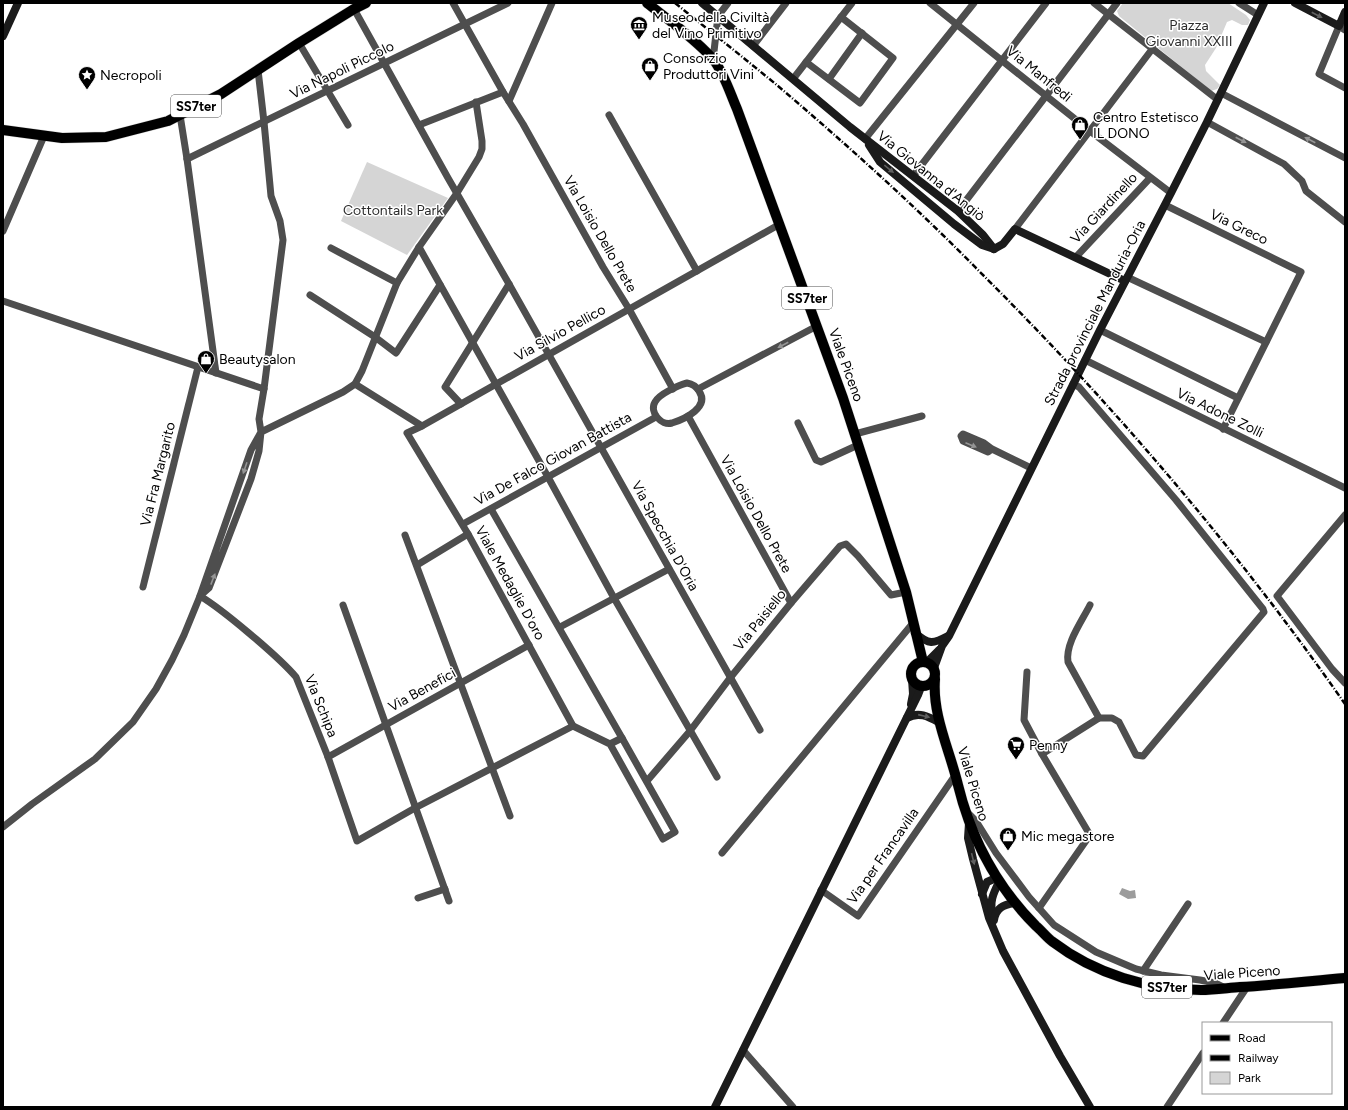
<svg xmlns="http://www.w3.org/2000/svg" width="1348" height="1110" font-family="Figtree,sans-serif">
	<style>
		.green { fill: #d5d5d5 }
		.water { fill: #9c9c9c }
		.lines { fill: none; stroke-linecap: round; stroke-linejoin: round }
		.primary-casing { stroke: #dbdbdb; stroke-width: 11 }
		.street { stroke: #4e4e4e; stroke-width: 7 }
		.secondary { stroke: #1b1b1b; stroke-width: 8 }
		.primary { stroke: #000; stroke-width: 10 }
		.rail { stroke: #000; stroke-width: 2.5; stroke-dasharray: 6 2 1 2; stroke-linecap: butt }
		.oneway { fill: #5f5f5f }
		.oneway2 { fill: #959595 }
		.labels { text-anchor: middle; dominant-baseline: central; stroke-width: 3; stroke-linejoin: round; paint-order: stroke }
		.shield { fill: #fff; stroke: #4c4c4c; stroke-width: 1 }
		.shield-label { font-size: 13px; font-weight: bold; fill: #000 }
		.poi-label { font-size: 14px; fill: #000; stroke: #fff; text-anchor: start }
		.park-label { font-size: 14px; fill: #2c2c2c; stroke: #fff }
		.street-label { font-size: 14px; fill: #000; stroke: #fff }
	</style>
	<rect width="100%" height="100%" fill="#fff"/>
	<!-- green -->
	<g class="green">
		<path d="M1123 3H1228L1246 15 1250 20 1248 25H1242L1232 20 1227 22 1216 48 1205 65 1206 71 1220 85 1217 89 1211 91 1119 16 1117 11Z"/>
		<path d="M367 162 448 198 407 255 341 221Z"/>
	</g>
	<!-- water -->
	<path class="water" d="M1122 888 1130 891 1135 890 1136 898 1128 899 1119 894Z"/>
	<g class="lines">
		<defs>
			<g id="primary">
				<path d="M647 3C670 21 694 38 713 59 724 73 730 93 737 109L843 398 906 592 923 662"/>
				<path d="M3 130 62 138 106 137 168 121 221 94 299 43 354 9 366 3"/>
				<circle cx="923" cy="674" r="12"/>
				<path d="M935 679C932 715 950 751 958 785 971 838 997 887 1036 926 1042 931 1047 938 1053 942 1095 974 1149 990 1201 990 1213 990 1227 988 1240 987 1275 985 1310 981 1345 978"/>
			</g>
		</defs>
		<!-- primary casing -->
		<use href="#primary" class="primary-casing"/>
		<!-- street -->
		<g class="street">
			<path d="M453 3 503 92 523 124 603 267 629 309 673 389"/>
			<path d="M930 3 1090 131 1171 193"/>
			<path d="M1094 3 1218 100"/>
			<path d="M1239 3 1258 15"/>
			<path d="M354 9 448 178 509 284 760 730"/>
			<path d="M1345 30 1339 26 1319 74 1345 88"/>
			<path d="M299 43 348 125"/>
			<path d="M753 46 786 3"/>
			<path d="M713 60 718 16 728 3"/>
			<path d="M806 62 860 103 893 58 841 17"/>
			<path d="M258 70 264 122 271 196 280 221 283 240 264 389 259 419 261 432 259 451 251 479 209 588 200 596 251 450 261 432 343 392 355 384 362 371 397 283 419 247 457 193 479 157 482 149V141L476 102"/>
			<path d="M793 79 852 3"/>
			<path d="M829 79 862 33"/>
			<path d="M1221 93 1345 158"/>
			<path d="M509 101 552 3"/>
			<path d="M180 115 187 159 216 373"/>
			<path d="M609 115 697 271"/>
			<path d="M1207 122 1284 164 1302 181 1306 191 1345 222"/>
			<path d="M419 125 503 92"/>
			<path d="M865 139 974 3"/>
			<path d="M187 159 508 3"/>
			<path d="M913 176 1046 3"/>
			<path d="M1165 205 1301 272 1223 429"/>
			<path d="M958 211 1117 3"/>
			<path d="M1015 229 1153 48"/>
			<path d="M3 231 44 136"/>
			<path d="M419 247 548 477 614 598 717 777"/>
			<path d="M331 248 397 283"/>
			<path d="M1076 257 1150 178"/>
			<path d="M1127 277 1266 342"/>
			<path d="M310 295 375 337 396 353 440 285"/>
			<path d="M3 301 264 389"/>
			<path d="M1100 330 1238 398"/>
			<path d="M1085 360 1345 488"/>
			<path d="M687 383C693 384 696 386 699 391 710 407 685 419 672 423 661 426 649 412 655 402 659 394 679 385 687 383Z"/>
			<path d="M355 384 422 426 780 224"/>
			<path d="M698 389 817 326"/>
			<path d="M461 404 445 387 509 284"/>
			<path d="M688 416 791 603"/>
			<path d="M798 423 816 460 821 462 858 445"/>
			<path d="M422 426 407 433 468 534 573 726 610 744 663 839 675 832 622 738 610 744"/>
			<path d="M855 434 922 416"/>
			<path d="M992 449 988 452 963 441 961 436 963 434 984 443 992 449 1031 468"/>
			<path d="M491 509 622 738"/>
			<path d="M1345 515 1277 596 1332 669 1345 683"/>
			<path d="M463 524 656 417"/>
			<path d="M405 535 510 816"/>
			<path d="M417 565 468 534"/>
			<path d="M143 587 198 367"/>
			<path d="M343 605 449 901"/>
			<path d="M1090 605C1082 621 1065 644 1068 662L1099 718"/>
			<path d="M560 627 669 569"/>
			<path d="M1027 672 1024 720 1042 754 1090 835 1039 908"/>
			<path d="M1042 754 1099 718H1112L1119 722 1136 755 1143 756 1264 612 1263 609 1176 500 1079 387 1073 384"/>
			<path d="M328 757 529 645"/>
			<path d="M647 781 690 731 730 678 791 603 840 546 846 544 858 556 891 595 906 592"/>
			<path d="M967 812 976 821 996 853 1029 897 1054 925 1096 952 1136 969 1161 975 1200 980 1215 983 1225 988"/>
			<path d="M3 827 32 804 95 759 133 722 156 689 172 660 184 635 200 596C220 608 238 624 256 639 270 651 284 663 296 677L328 757 357 841 415 808 573 726"/>
			<path d="M722 853 913 623"/>
			<path d="M821 890 858 916 956 774"/>
			<path d="M418 898 445 889"/>
			<path d="M1143 971 1188 904"/>
			<path d="M1223 1023 1247 987"/>
			<path d="M743 1050 793 1107"/>
			<path d="M1167 1107 1203 1053"/>
		</g>
		<!-- secondary -->
		<g class="secondary">
			<path d="M702 3 850 127 958 211 983 235 994 249"/>
			<path d="M1295 3 1339 26 1345 12"/>
			<path d="M3 36 18 3"/>
			<path d="M869 145 880 162 954 224 982 245 994 249"/>
			<path d="M994 249 1003 244 1015 229 1125 281"/>
			<path d="M915 633C929 645 933 644 948 636"/>
			<path d="M927 662 939 650"/>
			<path d="M934 668 942 646 949 636 1100 330 1171 193 1207 122 1264 3"/>
			<path d="M911 704 913 694 912 679"/>
			<path d="M907 718C919 711 929 717 940 723"/>
			<path d="M969 823 968 838 973 859 989 918 1003 951 1060 1056 1090 1107"/>
			<path d="M982 894 987 882 996 878"/>
			<path d="M993 916C989 902 993 894 999 882"/>
			<path d="M994 920C996 908 1003 905 1014 903"/>
			<path d="M715 1107 918 695 921 687"/>
		</g>
		<!-- primary -->
		<use href="#primary" class="primary"/>
		<!-- rail -->
		<path class="rail" d="M675 3C710 31 744 58 778 86 846 144 913 204 976 268 1111 402 1236 548 1345 704"/>
	</g>
	<!-- one-way arrows -->
	<defs><path id="oneway-solid" d="M-6-.8H1V-3.2L6.5 0L1 3.2V.8H-6Z"/></defs>
	<g class="oneway">
		<use href="#oneway-solid" transform="translate(1317 15) rotate(28)"/>
		<use href="#oneway-solid" transform="translate(889 169) rotate(39)"/>
		<use href="#oneway-solid" transform="translate(924 716) rotate(13)"/>
		<use href="#oneway-solid" transform="translate(973 859) rotate(76)"/>
	</g>
	<g class="oneway2">
		<use href="#oneway-solid" transform="translate(1241 140) rotate(27)"/>
		<use href="#oneway-solid" transform="translate(1310 140) rotate(-153)"/>
		<use href="#oneway-solid" transform="translate(783 345) rotate(152)"/>
		<use href="#oneway-solid" transform="translate(971 445) rotate(23)"/>
		<use href="#oneway-solid" transform="translate(245 468) rotate(109)"/>
		<use href="#oneway-solid" transform="translate(213 579) rotate(-69)"/>
	</g>
	<!-- icons -->
	<defs>
		<symbol id="museum-pin" viewBox="-11 -11 22 30"><path d="M0 17L-7.5 6A9.5 9.5 0 1 1 7.5 6Z" fill="#000" stroke="#fff"/><path d="M0-6L6-3V-2H-6V-3ZM-5-1h2V3h-2ZM-1-1h2V3h-2ZM3-1h2V3H3ZM-6 4H6V6H-6Z" fill="#fff"/></symbol>
		<symbol id="shop-pin" viewBox="-11 -11 22 30"><path d="M0 17L-7.5 6A9.5 9.5 0 1 1 7.5 6Z" fill="#000" stroke="#fff"/><path d="M-5-2.5h2.3a2.7 3.5 0 0 1 5.4 0H5L5.5 6h-11ZM-1.5-2.5h3a1.5 2.3 0 0 0-3 0Z" fill="#fff"/></symbol>
		<symbol id="sight-pin" viewBox="-11 -11 22 30"><path d="M0 17L-7.5 6A9.5 9.5 0 1 1 7.5 6Z" fill="#000" stroke="#fff"/><path d="M0-6L1.8-2.2L6-1.7L2.9 1.2L3.7 5.4L0 3.3L-3.7 5.4L-2.9 1.2L-6-1.7L-1.8-2.2Z" fill="#fff"/></symbol>
		<symbol id="supermarket-pin" viewBox="-11 -11 22 30"><path d="M0 17L-7.5 6A9.5 9.5 0 1 1 7.5 6Z" fill="#000" stroke="#fff"/><path d="M-6-5.5h2.5l.6 2H6L4.5 2H-2.5L-4.4-4H-6ZM-1.5 3.2a1.3 1.3 0 1 0 .1 0ZM3 3.2a1.3 1.3 0 1 0 .1 0Z" fill="#fff"/></symbol>
	</defs>
	<g fill-rule="evenodd">
		<use href="#museum-pin" x="629" y="15" width="20" height="27"/>
		<use href="#shop-pin" x="640" y="56" width="20" height="27"/>
		<use href="#sight-pin" x="77" y="65" width="20" height="27"/>
		<use href="#shop-pin" x="1070" y="115" width="20" height="27"/>
		<use href="#shop-pin" x="196" y="349" width="20" height="27"/>
		<use href="#supermarket-pin" x="1006" y="735" width="20" height="27"/>
		<use href="#shop-pin" x="998" y="826" width="20" height="27"/>
	</g>
	<g class="labels">
		<!-- shield labels -->
		<g class="shield">
			<rect x="171" y="95" width="50" height="22" rx="3"/>
			<rect x="782" y="287" width="50" height="22" rx="3"/>
			<rect x="1142" y="976" width="50" height="22" rx="3"/>
		</g>
		<g class="shield-label">
			<text x="196" y="106">SS7ter</text>
			<text x="807" y="298">SS7ter</text>
			<text x="1167" y="987">SS7ter</text>
		</g>
		<!-- poi labels -->
		<g class="poi-label">
			<text x="652" y="17">Museo della Civiltà<tspan x="652" dy="16">del Vino Primitivo</tspan></text>
			<text x="663" y="58">Consorzio<tspan x="663" dy="16">Produttori Vini</tspan></text>
			<text x="100" y="75">Necropoli</text>
			<text x="1093" y="117">Centro Estetisco<tspan x="1093" dy="16">IL DONO</tspan></text>
			<text x="219" y="359">Beautysalon</text>
			<text x="1029" y="745">Penny</text>
			<text x="1021" y="836">Mic megastore</text>
		</g>
		<!-- park labels -->
		<g class="park-label">
			<text x="1189" y="25">Piazza<tspan x="1189" dy="16">Giovanni XXIII</tspan></text>
			<text x="393" y="210">Cottontails Park</text>
		</g>
		<!-- street labels -->
		<g class="street-label">
			<text transform="translate(342 70) rotate(-26)">Via Napoli Piccolo</text>
			<text transform="translate(1039 74) rotate(39)">Via Manfredi</text>
			<text transform="translate(931 176) rotate(39)">Via Giovanna d'Angiò</text>
			<text transform="translate(1104 208) rotate(-47)">Via Giardinello</text>
			<text transform="translate(1239 227) rotate(26)">Via Greco</text>
			<text transform="translate(600 234) rotate(60)">Via Loisio Dello Prete</text>
			<text transform="translate(1095 313) rotate(-63)">Strada provinciale Manduria-Oria</text>
			<text transform="translate(560 333) rotate(-29)">Via Silvio Pellico</text>
			<text transform="translate(846 365) rotate(70)">Viale Piceno</text>
			<text transform="translate(1220 413) rotate(26)">Via Adone Zolli</text>
			<text transform="translate(553 459) rotate(-29)">Via De Falco Giovan Battista</text>
			<text transform="translate(158 474) rotate(-76)">Via Fra Margarito</text>
			<text transform="translate(756 514) rotate(61)">Via Loisio Dello Prete</text>
			<text transform="translate(665 536) rotate(61)">Via Specchia D'Oria</text>
			<text transform="translate(510 583) rotate(61)">Viale Medaglie D'oro</text>
			<text transform="translate(760 620) rotate(-51)">Via Paisiello</text>
			<text transform="translate(422 690) rotate(-29)">Via Benefici</text>
			<text transform="translate(321 706) rotate(68)">Via Schipa</text>
			<text transform="translate(973 784) rotate(73)">Viale Piceno</text>
			<text transform="translate(883 856) rotate(-55)">Via per Francavilla</text>
			<text transform="translate(1242 973) rotate(-4)">Viale Piceno</text>
		</g>
	</g>
	<!-- border -->
	<rect width="1348" height="1110" fill="none" stroke="#000000" stroke-width="8"/>
	<!-- legend -->
	<rect x="1202" y="1022" width="130" height="72" fill="#ffffff" stroke="#999999"/>
	<rect x="1210" y="1035" width="20" height="6" fill="#000000" stroke="#999999"/>
	<text x="1238" y="1042" font-size="12" fill="#000000">Road</text>
	<rect x="1210" y="1055" width="20" height="6" fill="#000000" stroke="#999999"/>
	<text x="1238" y="1062" font-size="12" fill="#000000">Railway</text>
	<rect x="1210" y="1072" width="20" height="12" fill="#d5d5d5" stroke="#999999"/>
	<text x="1238" y="1082" font-size="12" fill="#000000">Park</text>
</svg>
